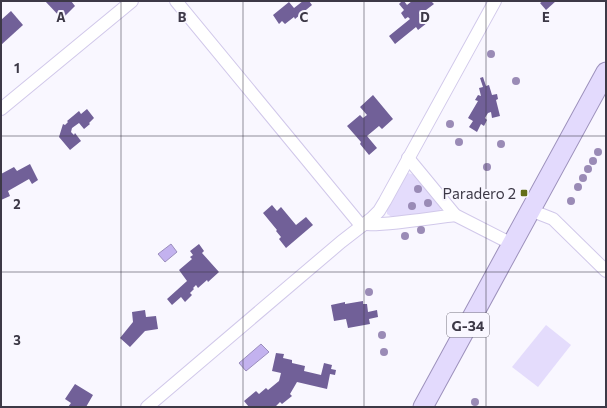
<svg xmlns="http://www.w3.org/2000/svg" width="607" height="408" font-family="Commissioner,sans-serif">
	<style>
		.green { fill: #e4dcfc }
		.water { fill: #c3b2ef; stroke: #9b8ebd }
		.building { fill: #716098 }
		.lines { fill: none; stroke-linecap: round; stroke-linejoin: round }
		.street-casing { stroke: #d1c8ea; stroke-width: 14 }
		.primary-casing { stroke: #9d91bc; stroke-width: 21 }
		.street { stroke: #fff; stroke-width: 12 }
		.primary { stroke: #e3dafd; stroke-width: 19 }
		.tree { fill: #9a8bb6 }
		.grid { fill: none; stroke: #3d3947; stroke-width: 1; stroke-opacity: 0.55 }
		.poi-dot { fill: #636f18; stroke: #f9f7ff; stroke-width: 1.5 }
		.labels { text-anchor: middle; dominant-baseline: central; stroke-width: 4; stroke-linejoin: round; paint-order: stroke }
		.shield { fill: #f9f7ff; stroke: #75727e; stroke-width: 1 }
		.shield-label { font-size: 14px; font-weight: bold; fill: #3d3947 }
		.poi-label { font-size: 15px; fill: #3d3947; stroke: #f9f7ff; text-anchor: end }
		.grid-label { font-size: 13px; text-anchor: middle; font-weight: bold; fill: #3d3947; stroke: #f9f7ff; stroke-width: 4; stroke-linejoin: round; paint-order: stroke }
	</style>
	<rect width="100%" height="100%" fill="#f9f7ff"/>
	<!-- green -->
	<g class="green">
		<path d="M408 173 415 175 441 206V209L438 213 392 217 387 214V209L404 177Z"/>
		<path d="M546 325 571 345 538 387 512 367Z"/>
	</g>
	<!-- water -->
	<g class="water">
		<path d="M171 244 177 252 165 262 158 254Z"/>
		<path d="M261 344 269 352 246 371 239 363Z"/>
	</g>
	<!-- building -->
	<g class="building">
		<path d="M45 1H71L75 6 62 19Z"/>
		<path d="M303 1H309L312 5 295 19 294 17 285 24 282 21 279 24 273 15 289 2 294 8Z"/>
		<path d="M402 1H404L407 5 412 1H431L434 4 422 13 420 12 419 13 427 23 418 30 416 27 395 44 389 36 410 19 408 17 405 19 401 13 404 10 399 4Z"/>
		<path d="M543 1H556L546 10 540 3Z"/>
		<path d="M11 11 23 25 1 45V20Z"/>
		<path d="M483 77 486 86 489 85 492 95 497 94 498 99 496 100 500 116 492 118 491 112 488 113 485 118 487 120 484 126 481 124 477 132 469 127 473 121 468 118 478 101 475 100 478 95 481 96 479 88 483 87 480 78Z"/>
		<path d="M373 95 393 119 382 129 379 126 367 136 377 148 369 155 360 144 361 142 347 126 360 115 363 118 367 115 360 107Z"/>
		<path d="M87 109 94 118 89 123 90 124 84 129 79 123 72 128 71 132 74 135 75 133 81 141 70 150 59 137 63 124 65 125 68 122 67 121 79 111 81 114Z"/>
		<path d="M30 164 38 180 32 184 29 179 8 191 10 196 1 200V174L14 167 17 171Z"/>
		<path d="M272 205 277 211 281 207 296 225 306 217 313 225 286 248 279 239 281 237 276 231 277 230 263 213Z"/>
		<path d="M199 244 204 251 202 253 219 272 208 282 207 280 198 288 196 285 193 288 194 289 190 293 192 295 185 302 181 297 172 305 167 299 187 281 179 270 192 259 190 257 193 255 190 251Z"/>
		<path d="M363 301V304H367L368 312 377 310 378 317 369 319 370 324 348 328 346 319 334 321 331 305 345 302V304Z"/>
		<path d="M145 310 146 317 156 316 158 329 145 331 130 347 120 338 133 322 132 312Z"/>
		<path d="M276 353 284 354 283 358 292 360V363L305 366 304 371 321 375 324 363 332 365 331 369 336 370 335 375 330 374 327 389 297 382 290 394 292 396 282 404 280 402 275 407H249L244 401 256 391 259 394 266 388 268 390 279 381 281 373 272 371Z"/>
		<path d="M75 384 93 395 86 407H68L71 403 65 399Z"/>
	</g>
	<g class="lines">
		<defs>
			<g id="street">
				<path d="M176 1 359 223C369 228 440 217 455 215"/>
				<path d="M1 109 132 1"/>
				<path d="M408 158 455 215 512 244"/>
				<path d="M530 210 553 219 606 271"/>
				<path d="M147 407 341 242 372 218 379 211 385 201 495 1"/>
			</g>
			<path id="primary" d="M423 407 606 72"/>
		</defs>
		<!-- street casing -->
		<use href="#street" class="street-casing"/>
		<!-- primary casing -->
		<use href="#primary" class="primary-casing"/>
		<!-- street -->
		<use href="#street" class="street"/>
		<!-- primary -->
		<use href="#primary" class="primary"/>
	</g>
	<!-- trees -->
	<g class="tree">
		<circle cx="491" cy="54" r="4"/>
		<circle cx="516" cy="81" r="4"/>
		<circle cx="450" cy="124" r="4"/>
		<circle cx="459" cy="142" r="4"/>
		<circle cx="501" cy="144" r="4"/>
		<circle cx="598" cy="152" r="4"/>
		<circle cx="593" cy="161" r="4"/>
		<circle cx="487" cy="167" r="4"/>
		<circle cx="588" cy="169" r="4"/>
		<circle cx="583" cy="178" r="4"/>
		<circle cx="578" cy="187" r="4"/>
		<circle cx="418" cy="189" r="4"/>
		<circle cx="571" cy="201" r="4"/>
		<circle cx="428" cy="203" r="4"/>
		<circle cx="412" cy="206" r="4"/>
		<circle cx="421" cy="230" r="4"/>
		<circle cx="405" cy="236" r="4"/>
		<circle cx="369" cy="292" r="4"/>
		<circle cx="382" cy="335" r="4"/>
		<circle cx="384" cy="352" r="4"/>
		<circle cx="475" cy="402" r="4"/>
	</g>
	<!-- grid -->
	<path class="grid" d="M121 1V407M243 1V407M364 1V407M486 1V407M1 136H606M1 272H606"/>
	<!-- markers -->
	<rect class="poi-dot" x="520" y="189" width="8" height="8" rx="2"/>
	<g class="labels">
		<!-- shield labels -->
		<rect class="shield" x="447" y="313" width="42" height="24" rx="3"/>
		<g class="shield-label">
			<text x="468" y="325">G-34</text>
		</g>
		<!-- poi labels -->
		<g class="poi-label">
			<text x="516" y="193">Paradero 2</text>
		</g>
	</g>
	<g class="grid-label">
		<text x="61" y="22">A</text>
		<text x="182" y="22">B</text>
		<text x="304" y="22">C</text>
		<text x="425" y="22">D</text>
		<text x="546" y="22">E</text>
		<text x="17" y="73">1</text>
		<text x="17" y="209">2</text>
		<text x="17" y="345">3</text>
	</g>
	<!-- border -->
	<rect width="607" height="408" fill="none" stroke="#3d3947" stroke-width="4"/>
</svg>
